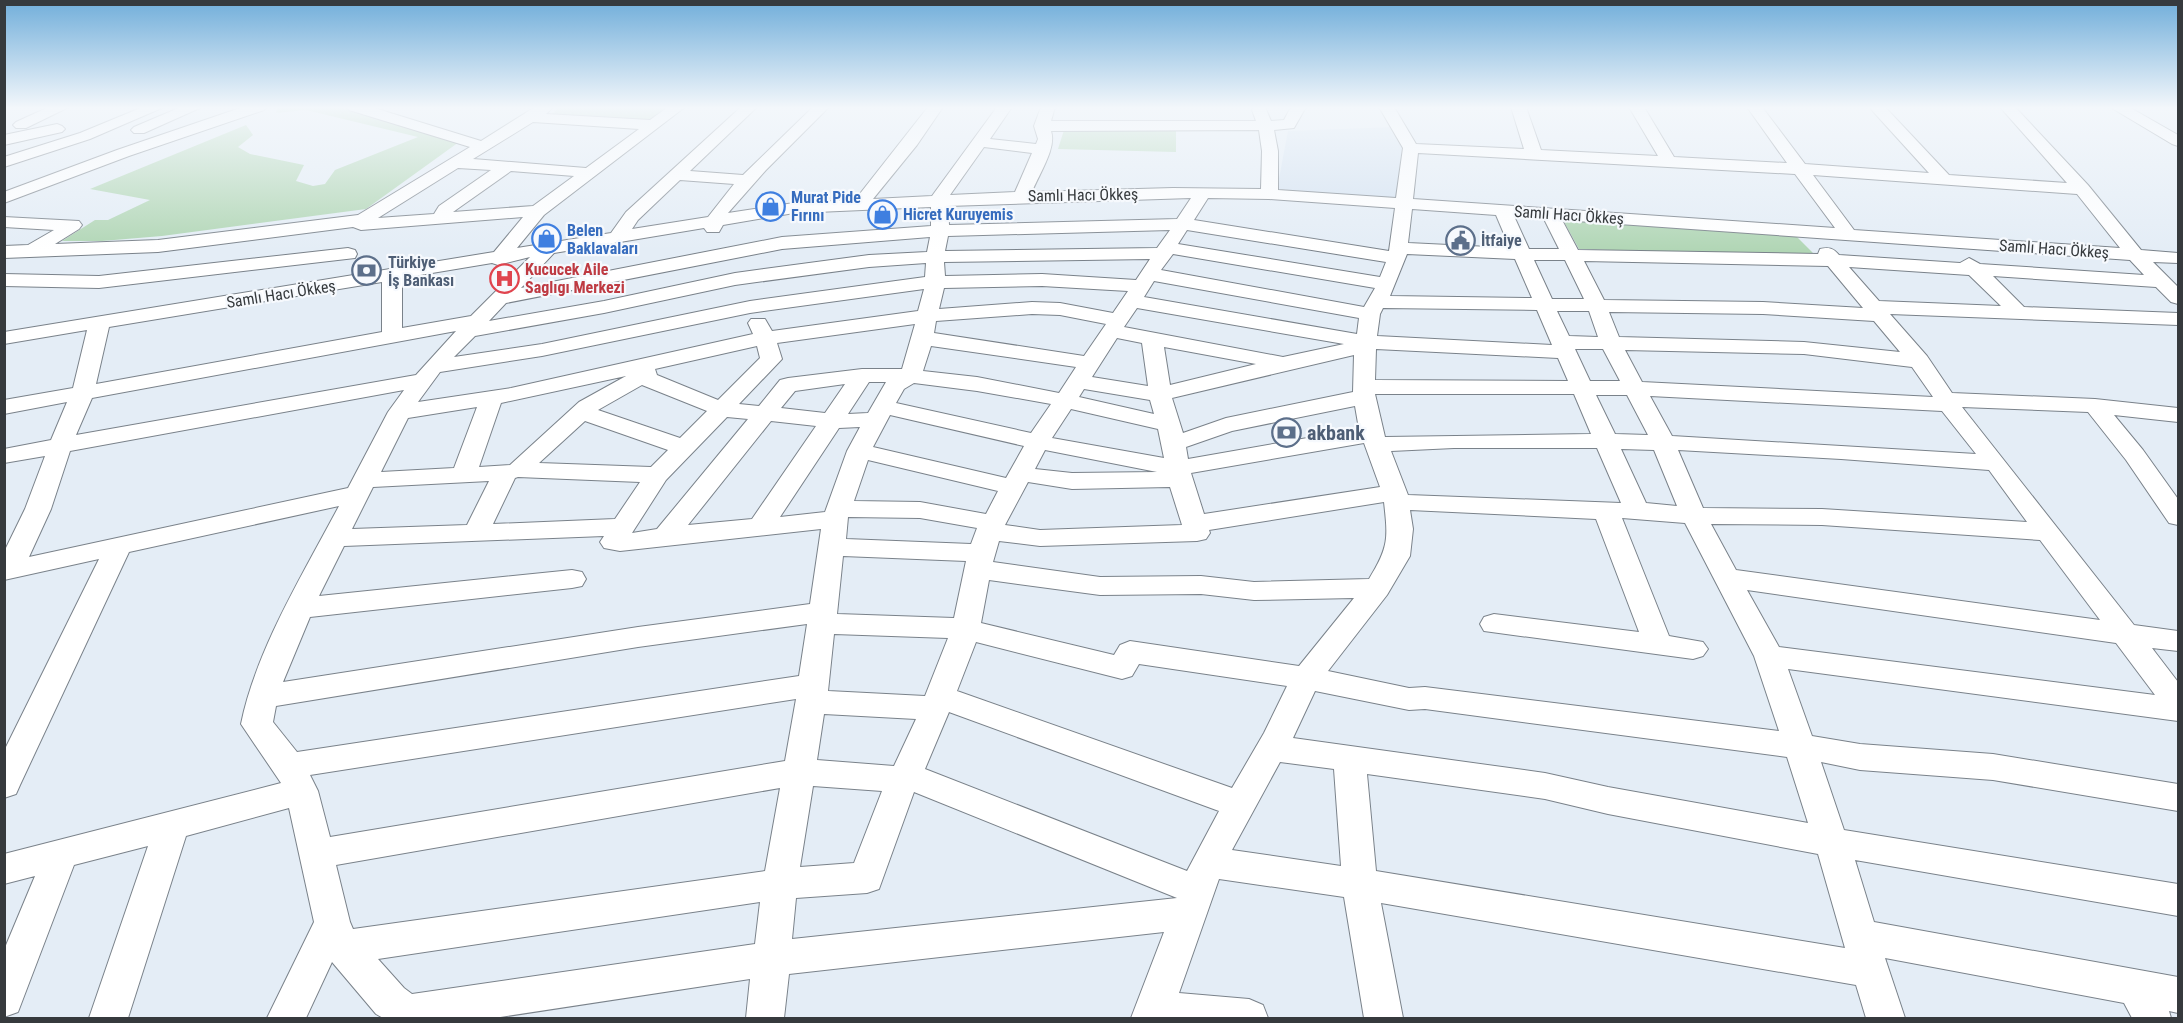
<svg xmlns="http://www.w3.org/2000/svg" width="2183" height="1023" font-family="'Roboto Condensed',sans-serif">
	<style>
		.built { fill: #d4e2f1 }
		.green { fill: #b1d6b5 }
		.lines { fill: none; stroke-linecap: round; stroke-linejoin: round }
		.minor-casing { stroke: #7a828a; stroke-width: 2 }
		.minor { fill: #fff; fill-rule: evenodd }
		.labels { text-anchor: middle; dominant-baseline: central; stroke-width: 4.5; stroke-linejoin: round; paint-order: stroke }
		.far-street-label { font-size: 16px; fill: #363a3d; stroke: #f6f9fd }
		.far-shop-label { font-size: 16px; font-weight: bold; fill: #366cbe; stroke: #f6f9fd; text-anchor: start }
		.far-service-label { font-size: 16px; font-weight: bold; fill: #4e5e75; stroke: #f6f9fd; text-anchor: start }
		.far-health-label { font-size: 16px; font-weight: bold; fill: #be3a42; stroke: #f6f9fd; text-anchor: start }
		.service-label { font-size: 20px; font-weight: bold; fill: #4e5e75; stroke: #f6f9fd; text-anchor: start }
	</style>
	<rect width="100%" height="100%" fill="#e4edf6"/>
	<!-- built -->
	<path class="built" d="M1394 127 1402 147 1396 199 1277 189 1288 131Z"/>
	<!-- green -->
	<g class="green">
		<path d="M277 107H339L459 142 366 209 162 236 102 241H62L95 220H108L150 200 90 189 246 125 253 135 238 147 250 154 304 165 296 181 313 186 325 184 335 170 418 137 306 110 276 113Z"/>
		<path d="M559 107H670L650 122 551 115Z"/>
		<path d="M1065 127 1176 128V152L1058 149Z"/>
		<path d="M1563 220 1796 236 1816 256 1579 249Z"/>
	</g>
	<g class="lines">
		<defs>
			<g id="minor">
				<path d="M49 107H69L26 128H16L13 125 16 122Z"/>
				<path d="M143 107H164L90 139 4 167V157L80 133Z"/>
				<path d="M181 107H202L144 133H134L131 130 134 127Z"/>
				<path d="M243 107H266L264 110 129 156 4 203V192L117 150Z"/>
				<path d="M347 107H371L481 141 535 107H553L546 114 650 120 668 107H685L544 215 517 248 611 233 626 212 741 107H757L690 171 743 175 813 107H829L766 170 728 213 794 203 855 200 928 107H943L917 145 873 199 932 196 997 107H1012L990 139 1036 144 1038 139 1034 126 1041 107H1055L1051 121H1256L1252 110 1253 107H1265L1271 121 1284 120 1291 107H1306L1294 128 1274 130 1278 151V190L1396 198 1403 148 1379 107H1394L1416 144 1524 149 1511 107H1526L1541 150 1658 156 1629 107H1644L1674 157 1787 163 1747 107H1762L1805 164 1929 173 1869 107H1885L1949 175 2067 183 2000 107H2015L2088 185 2141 250 2178 253V263L2153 262 2178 287V304L2171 302 2156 287 1993 276 2024 307 2178 313V325L1890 314 1927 356 1952 393 2095 399 2178 408V422L2114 415 2143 450 2178 499V525L2169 523 2126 460 2088 412 1962 407 2134 625 2178 631V651L2152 648 2178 682V721L1788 669 1812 736 1860 744 1993 754 2178 784V811L1993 780 1860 770 1821 762 1844 830 2178 884V916L1855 860 1874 922 2178 977V1013L2169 1011 2171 1018H2132L2124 1003 1885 958 1905 1018H1866L1856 985 1381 903 1403 1018H1364L1344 897 1219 879 1179 993 1249 999 1263 1005 1268 1018H1131L1164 932 789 974 784 1018H746L750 979 494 1018H383L376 1014 332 962 306 1018H267L314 922 289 808 186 836 128 1018H89L148 846 74 865 18 1012 4 1017V950L35 876 4 884V854L281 783 241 724C256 650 304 572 339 506L129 552 20 785 16 794 4 798V751L99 559 4 580V552L25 509 45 456 4 463V449L51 440 67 402 4 414V400L73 388 87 330 4 344V332L494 252 523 217 361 230 353 227 158 252 4 258V246L28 245 54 230 4 227V217L79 221 82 225 79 229 55 244 158 240 358 215 470 147 349 110ZM533 122 639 129 586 168 473 159ZM1259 130 1262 151 1261 189 1173 188 1032 192C1039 174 1057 148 1051 131ZM984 147 1032 153 1015 192 950 195ZM1418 153 1795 174 1835 228 1413 199ZM458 168 491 170 439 206 434 214 378 218ZM511 171 574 176 533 206 453 212ZM1813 175 2077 194 2120 248 1854 230ZM680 180 734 184 708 217 632 229 638 220ZM1191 198 1177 219 949 225 948 206ZM1208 198 1269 199 1395 208 1389 251 1194 220ZM931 207V226L782 237 521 288 554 253 704 228 707 232H719L723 225 794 213ZM1412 209 1496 215 1510 248 1408 243ZM1514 216 1544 219 1559 249H1529ZM1562 220 2130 260 2144 275 1980 264 1969 258 1960 263 1839 255C1833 248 1829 247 1820 249L1818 254 1578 250ZM1170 230 1157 248 945 251 948 236ZM1187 230 1386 262 1380 277 1178 244ZM930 237 927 252 869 255 735 273 604 301 489 321 506 303 782 249ZM1173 254 1375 288 1364 307 1161 270ZM1407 254 1515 259 1532 298 1390 296ZM530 257 471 316 402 328V278L492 263 498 265ZM1150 259 1136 280 1042 274 945 276 944 262ZM1534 260H1565L1584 299H1552ZM1584 261 1828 266 1863 308 1763 302 1604 300ZM926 263 925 277 750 301 542 344 454 357 475 336 604 313 735 285 869 267ZM1849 267 1969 275 2001 306 1879 301ZM1154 281 1359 318 1357 334 1144 297ZM382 282V332L96 384 109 327ZM1042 286 1128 291 1113 313 1060 303 1032 302 939 309 944 288ZM924 289 918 311 772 331 765 319H751L748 323 753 334 511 388 418 402 440 372 542 356 750 313ZM1137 308 1344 344 1283 357 1124 327ZM1383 308 1537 310 1552 345 1377 336 1380 314ZM1557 311H1589L1598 337 1569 336ZM1609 312 1763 314 1874 321 1900 352 1804 342 1619 337ZM1032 314 1060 315 1106 324 1084 356 934 333 936 321ZM915 324 902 369H862L788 378 780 380 759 406 739 404 782 359 777 343ZM456 331 416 375 76 435 92 398ZM1117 338 1142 343 1148 386 1092 377ZM757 346 760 358 718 400 657 375 655 369ZM931 346 1076 367 1059 393 977 377 923 371ZM1164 347 1256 364 1170 385ZM1376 349 1558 358 1568 381 1375 380ZM1575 349H1603L1620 381H1590ZM1625 350 1804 354 1912 367 1933 397 1642 382ZM1354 355 1353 392 1226 418 1183 433 1172 398ZM626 376 579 402 510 465 479 467 501 403ZM869 382H886L868 413 848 414ZM914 383 977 391 1051 404 1031 433 896 403 904 389ZM845 384 825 413 781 408 795 391ZM642 385 707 411 680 438 598 410ZM1084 389 1150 400 1154 414 1079 397ZM404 390 388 412 348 488 29 557 51 509 70 451ZM1375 394H1574L1591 434 1385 437ZM1596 395H1627L1648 435 1615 434ZM1650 396 1942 411 1976 454 1672 436ZM1355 406 1359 429 1188 459 1186 447 1232 431ZM477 407 454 468 381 472 408 418ZM1071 409 1158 429 1164 458 1052 438ZM890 415 1024 446 1006 478 873 447ZM727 417 748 419 657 529 632 533 666 480ZM585 421 668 450 651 467 539 463ZM771 421 816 426 752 519 688 525ZM860 427 847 451 825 512 780 517 839 428ZM1364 443 1380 487 1204 514 1191 473ZM1454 448H1597L1621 503 1408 495 1391 451ZM1621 449 1654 450 1677 506 1646 503ZM1045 450 1157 472 1072 473 1035 469ZM1678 450 1841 459 1989 470 2027 522 1822 509 1703 508ZM868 460 998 491 986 514 920 502 854 501ZM518 477 640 482 615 519 493 524 515 478ZM489 481 467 525 352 529 373 487ZM1028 482 1072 489 1170 487 1182 525 1040 530 1005 525ZM1384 502C1388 538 1389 547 1369 579L1254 582 1201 576 1100 577 993 562 999 541 1040 546 1197 541 1206 539 1210 533 1209 530ZM1410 510 1596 519 1639 632 1494 614 1484 617 1480 624 1484 631 1693 659 1703 656 1708 649 1703 642 1669 636 1622 518 1685 523 1754 656 1779 731 1425 687 1409 688 1328 671 1387 595 1410 556 1413 529ZM848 517 920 518 977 528 971 544 846 539ZM1711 524 1822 525 2040 540 2100 620 1736 570ZM821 529 810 604 638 627 283 682 310 617 572 588 582 586 586 579 582 572 572 570 319 596 344 546 604 536 600 542 604 548 620 551ZM843 556 966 561 954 618 837 614ZM989 580 1100 595 1201 594 1254 600 1354 598 1299 666 1130 641 1120 645 1114 655 981 623ZM1747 590 2116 643 2155 695 1779 647ZM807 624 799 676 297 752 273 722 276 706 638 647ZM834 634 948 638 925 696 828 691ZM976 642 1122 679 1132 676 1139 664 1287 686 1264 733 1232 788 957 691ZM1315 691 1409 710 1425 709 1787 757 1808 823 1608 787 1545 773 1293 738ZM796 699 785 761 330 837 318 791 310 775ZM949 712 1219 811 1187 871 925 769ZM824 714 916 719 894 766 817 760ZM1280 762 1334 769 1341 866 1232 850ZM1367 774 1545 799 1608 814 1818 854 1845 948 1376 871ZM813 786 882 791 854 863 800 867ZM780 788 765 871 353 929 350 922 336 865ZM914 792 1177 898 792 939 796 898 867 893 879 889ZM760 902 755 944 412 994 404 988 378 959Z"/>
				<path d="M2110 107H2129L2178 135V146L2172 144Z"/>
				<path d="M57 124 62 126 65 129 62 132 4 145V135Z"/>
				<path d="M348 248 355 250 357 254 355 258 99 288 4 286V274L99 276Z"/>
			</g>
		</defs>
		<!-- minor casing -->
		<use href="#minor" class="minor-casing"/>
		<!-- minor -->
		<use href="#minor" class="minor"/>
	</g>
	<!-- sky -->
	<linearGradient id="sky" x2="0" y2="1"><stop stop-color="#71aeda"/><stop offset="0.43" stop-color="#f3f7fb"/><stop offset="1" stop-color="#f3f7fb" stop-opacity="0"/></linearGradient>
	<rect width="2183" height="251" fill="url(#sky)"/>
	<!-- icons -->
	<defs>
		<symbol id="shop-ring" viewBox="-11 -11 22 22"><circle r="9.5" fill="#f6f9fd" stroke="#3f7fe0" stroke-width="1.5"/><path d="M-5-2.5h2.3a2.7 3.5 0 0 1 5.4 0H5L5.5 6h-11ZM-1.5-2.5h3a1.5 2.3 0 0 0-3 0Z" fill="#3f7fe0"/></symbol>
		<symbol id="civic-ring" viewBox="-11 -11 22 22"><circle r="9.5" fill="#f6f9fd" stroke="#5c6f8a" stroke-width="1.5"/><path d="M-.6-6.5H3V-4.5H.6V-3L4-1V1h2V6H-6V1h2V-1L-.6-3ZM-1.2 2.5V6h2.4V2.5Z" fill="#5c6f8a"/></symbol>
		<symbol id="bank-ring" viewBox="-11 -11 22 22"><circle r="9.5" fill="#f6f9fd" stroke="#5c6f8a" stroke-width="1.5"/><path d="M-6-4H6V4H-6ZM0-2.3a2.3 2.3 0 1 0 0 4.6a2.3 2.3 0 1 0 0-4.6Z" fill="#5c6f8a"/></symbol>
		<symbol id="hospital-ring" viewBox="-11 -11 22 22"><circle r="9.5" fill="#f6f9fd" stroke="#e0444e" stroke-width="1.5"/><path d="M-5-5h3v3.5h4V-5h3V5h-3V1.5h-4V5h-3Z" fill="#e0444e"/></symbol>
	</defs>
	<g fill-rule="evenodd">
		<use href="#shop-ring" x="754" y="190" width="33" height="33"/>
		<use href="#shop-ring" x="866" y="198" width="33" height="33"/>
		<use href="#shop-ring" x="530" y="222" width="33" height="33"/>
		<use href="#civic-ring" x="1444" y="224" width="33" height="33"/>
		<use href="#bank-ring" x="350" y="254" width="33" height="33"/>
		<use href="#hospital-ring" x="488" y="262" width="33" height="33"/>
		<use href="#bank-ring" x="1270" y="416" width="33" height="33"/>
	</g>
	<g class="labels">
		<!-- far-street labels -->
		<g class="far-street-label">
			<text transform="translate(1083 195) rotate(-1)">Samlı Hacı Ökkeş</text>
			<text transform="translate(1569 215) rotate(4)">Samlı Hacı Ökkeş</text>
			<text transform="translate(2054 249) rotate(4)">Samlı Hacı Ökkeş</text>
			<text transform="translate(281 294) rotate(-9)">Samlı Hacı Ökkeş</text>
		</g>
		<!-- far-shop labels -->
		<g class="far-shop-label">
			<text x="791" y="197">Murat Pide<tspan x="791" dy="18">Fırını</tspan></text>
			<text x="903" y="214">Hicret Kuruyemis</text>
			<text x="567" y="230">Belen<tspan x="567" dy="18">Baklavaları</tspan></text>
		</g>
		<!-- far-service labels -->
		<g class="far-service-label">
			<text x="1481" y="240">İtfaiye</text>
			<text x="388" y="262">Türkiye<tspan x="388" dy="18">İş Bankası</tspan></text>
		</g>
		<!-- far-health labels -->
		<g class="far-health-label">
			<text x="525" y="269">Kucucek Aile<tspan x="525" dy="18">Saglıgı Merkezi</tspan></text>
		</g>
		<!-- service labels -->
		<g class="service-label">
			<text x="1307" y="433">akbank</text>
		</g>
	</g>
	<!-- border -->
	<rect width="2183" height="1023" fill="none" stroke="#363a3d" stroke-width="12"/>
</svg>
